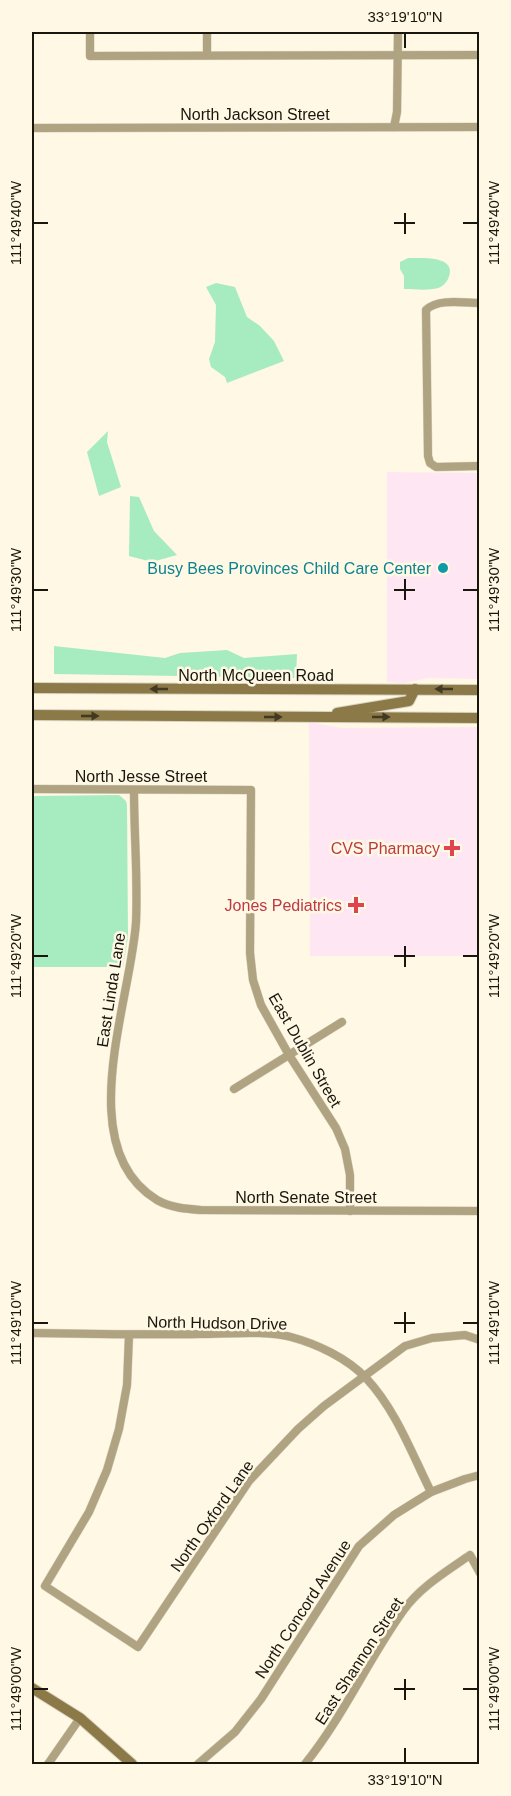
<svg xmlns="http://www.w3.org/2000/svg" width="511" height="1796" font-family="Helvetica,sans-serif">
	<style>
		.commercial { fill: #fee7f2 }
		.green { fill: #a7ebc1 }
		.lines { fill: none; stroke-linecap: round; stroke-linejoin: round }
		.street-casing { stroke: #dad4c2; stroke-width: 9 }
		.secondary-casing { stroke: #dad4c2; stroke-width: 12 }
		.street { stroke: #afa382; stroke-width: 8 }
		.secondary { stroke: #8b7947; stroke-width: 10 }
		.oneway { fill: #413921 }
		.ticks { fill: none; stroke: #19160d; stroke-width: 2 }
		.culture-dot { fill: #0f9aa8; stroke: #fff8e5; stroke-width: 2 }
		.health-dot { fill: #e0444e; stroke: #fff8e5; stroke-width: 2 }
		.labels { text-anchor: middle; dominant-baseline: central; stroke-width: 5; stroke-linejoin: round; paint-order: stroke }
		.street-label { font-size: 16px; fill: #19160d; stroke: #fff8e5 }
		.culture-label { font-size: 16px; fill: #0d838f; stroke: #fff8e5; text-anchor: end }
		.health-label { font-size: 16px; fill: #be3a42; stroke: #fff8e5; text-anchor: end }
		.neatline { fill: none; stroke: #19160d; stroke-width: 2 }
		.ticks-label { font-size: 15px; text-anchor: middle; fill: #19160d }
	</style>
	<rect width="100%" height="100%" fill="#fff8e5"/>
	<!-- commercial -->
	<g class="commercial">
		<path d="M387 472 479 473V679L428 678 404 683 387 682Z"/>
		<path d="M309 722 342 728 479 727V956H310Z"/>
	</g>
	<!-- green -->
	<g class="green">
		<path d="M408 258C422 258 459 255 448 279 446 283 442 287 438 288 428 291 415 289 404 289V276L400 269V262Z"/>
		<path d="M216 283 235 287 247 317 260 326 274 341 284 361 227 383 225 377 211 367 209 359 215 342 216 305 206 287Z"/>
		<path d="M108 431 107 442 121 487 99 496 87 452Z"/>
		<path d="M130 496 139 497 154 531 177 555 152 562 129 556Z"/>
		<path d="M54 646 165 658 180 653 227 650 244 658 297 654 296 678 54 674Z"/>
		<path d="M119 795 126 801 127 805 128 937 123 967H32V798L35 796Z"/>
	</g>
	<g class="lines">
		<defs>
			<g id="street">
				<path d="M90 32V56L480 55"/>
				<path d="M207 32V55"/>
				<path d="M394 127 397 112 398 32"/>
				<path d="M32 128 480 127"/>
				<path d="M480 303C464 303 438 298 426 310L428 456 430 463 436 467 480 466"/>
				<path d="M32 789 251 790 250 953 253 980 261 1005 289 1055 336 1128 345 1149 350 1175V1211"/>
				<path d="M134 790C134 834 138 879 136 922 131 1001 71 1148 157 1200 171 1208 187 1209 201 1210L480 1211"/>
				<path d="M234 1089 342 1022"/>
				<path d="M32 1333C88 1334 144 1335 200 1334 226 1334 267 1330 291 1337 317 1344 347 1358 366 1378 396 1410 412 1454 431 1492"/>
				<path d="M129 1335 127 1385 119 1429 107 1470 89 1512 45 1586 138 1647 249 1481 298 1429 324 1406 405 1346 432 1338 465 1335 480 1340"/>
				<path d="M48 1764 80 1718"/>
				<path d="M198 1764 235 1732 261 1699 359 1546 394 1515 431 1492 465 1479 480 1475"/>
				<path d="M305 1764C343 1717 368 1660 403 1611 420 1587 447 1571 470 1555L480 1573"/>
			</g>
			<g id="secondary">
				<path d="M32 688 480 690"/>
				<path d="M337 713 409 701 415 689"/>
				<path d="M32 715 480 718"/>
				<path d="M32 1688 80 1718 132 1764"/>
			</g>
		</defs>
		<!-- street casing -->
		<use href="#street" class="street-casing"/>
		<!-- secondary casing -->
		<use href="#secondary" class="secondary-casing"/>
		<!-- street -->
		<use href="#street" class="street"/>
		<!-- secondary -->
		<use href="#secondary" class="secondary"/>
	</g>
	<!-- one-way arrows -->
	<defs><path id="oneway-solid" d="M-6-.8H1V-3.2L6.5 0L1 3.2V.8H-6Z" transform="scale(1.5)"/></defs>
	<g class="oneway">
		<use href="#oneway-solid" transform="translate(159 689) rotate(-180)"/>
		<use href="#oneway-solid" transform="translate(444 689) rotate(-180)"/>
		<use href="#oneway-solid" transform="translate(90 716)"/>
		<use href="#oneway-solid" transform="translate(273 717)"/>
		<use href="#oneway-solid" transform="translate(381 717)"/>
	</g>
	<!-- ticks -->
	<path class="ticks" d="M405 33V48M405 213V234M33 223H48M394 223H415M463 223H478M405 579V600M33 590H48M394 590H415M463 590H478M405 946V967M33 956H48M394 956H415M463 956H478M405 1312V1333M33 1323H48M394 1323H415M463 1323H478M405 1679V1700M33 1689H48M394 1689H415M463 1689H478M405 1748V1763"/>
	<!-- markers -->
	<circle class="culture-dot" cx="443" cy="568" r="6"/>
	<g class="health-dot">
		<path d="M449 839h6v6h6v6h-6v6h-6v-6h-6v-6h6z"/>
		<path d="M353 896h6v6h6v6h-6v6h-6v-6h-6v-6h6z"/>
	</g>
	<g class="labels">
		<!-- street labels -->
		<g class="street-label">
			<text x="255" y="114">North Jackson Street</text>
			<text x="256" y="675">North McQueen Road</text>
			<text x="141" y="776">North Jesse Street</text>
			<text transform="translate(111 990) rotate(-81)">East Linda Lane</text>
			<text transform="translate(305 1050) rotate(60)">East Dublin Street</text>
			<text x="306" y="1197">North Senate Street</text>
			<text transform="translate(217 1323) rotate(1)">North Hudson Drive</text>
			<text transform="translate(212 1516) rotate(-55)">North Oxford Lane</text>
			<text transform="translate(303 1609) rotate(-57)">North Concord Avenue</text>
			<text transform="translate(359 1661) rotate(-57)">East Shannon Street</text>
		</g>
		<!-- culture labels -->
		<g class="culture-label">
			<text x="431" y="568">Busy Bees Provinces Child Care Center</text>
		</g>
		<!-- health labels -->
		<g class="health-label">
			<text x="440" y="848">CVS Pharmacy</text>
			<text x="342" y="905">Jones Pediatrics</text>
		</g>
	</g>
	<!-- border -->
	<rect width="511" height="1796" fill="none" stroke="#fff8e5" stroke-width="66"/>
	<rect x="33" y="33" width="445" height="1730" class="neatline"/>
	<g class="ticks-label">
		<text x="405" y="22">33°19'10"N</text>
		<text transform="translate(16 223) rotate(-90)" y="5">111°49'40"W</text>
		<text transform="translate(494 223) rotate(-90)" y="5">111°49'40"W</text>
		<text transform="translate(16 590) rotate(-90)" y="5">111°49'30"W</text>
		<text transform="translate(494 590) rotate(-90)" y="5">111°49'30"W</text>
		<text transform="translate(494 956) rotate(-90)" y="5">111°49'20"W</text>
		<text transform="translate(16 956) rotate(-90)" y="5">111°49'20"W</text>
		<text transform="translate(16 1323) rotate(-90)" y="5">111°49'10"W</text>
		<text transform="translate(494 1323) rotate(-90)" y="5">111°49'10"W</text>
		<text transform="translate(494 1689) rotate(-90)" y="5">111°49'00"W</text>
		<text transform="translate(16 1689) rotate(-90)" y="5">111°49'00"W</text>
		<text x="405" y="1785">33°19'10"N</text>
	</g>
</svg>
